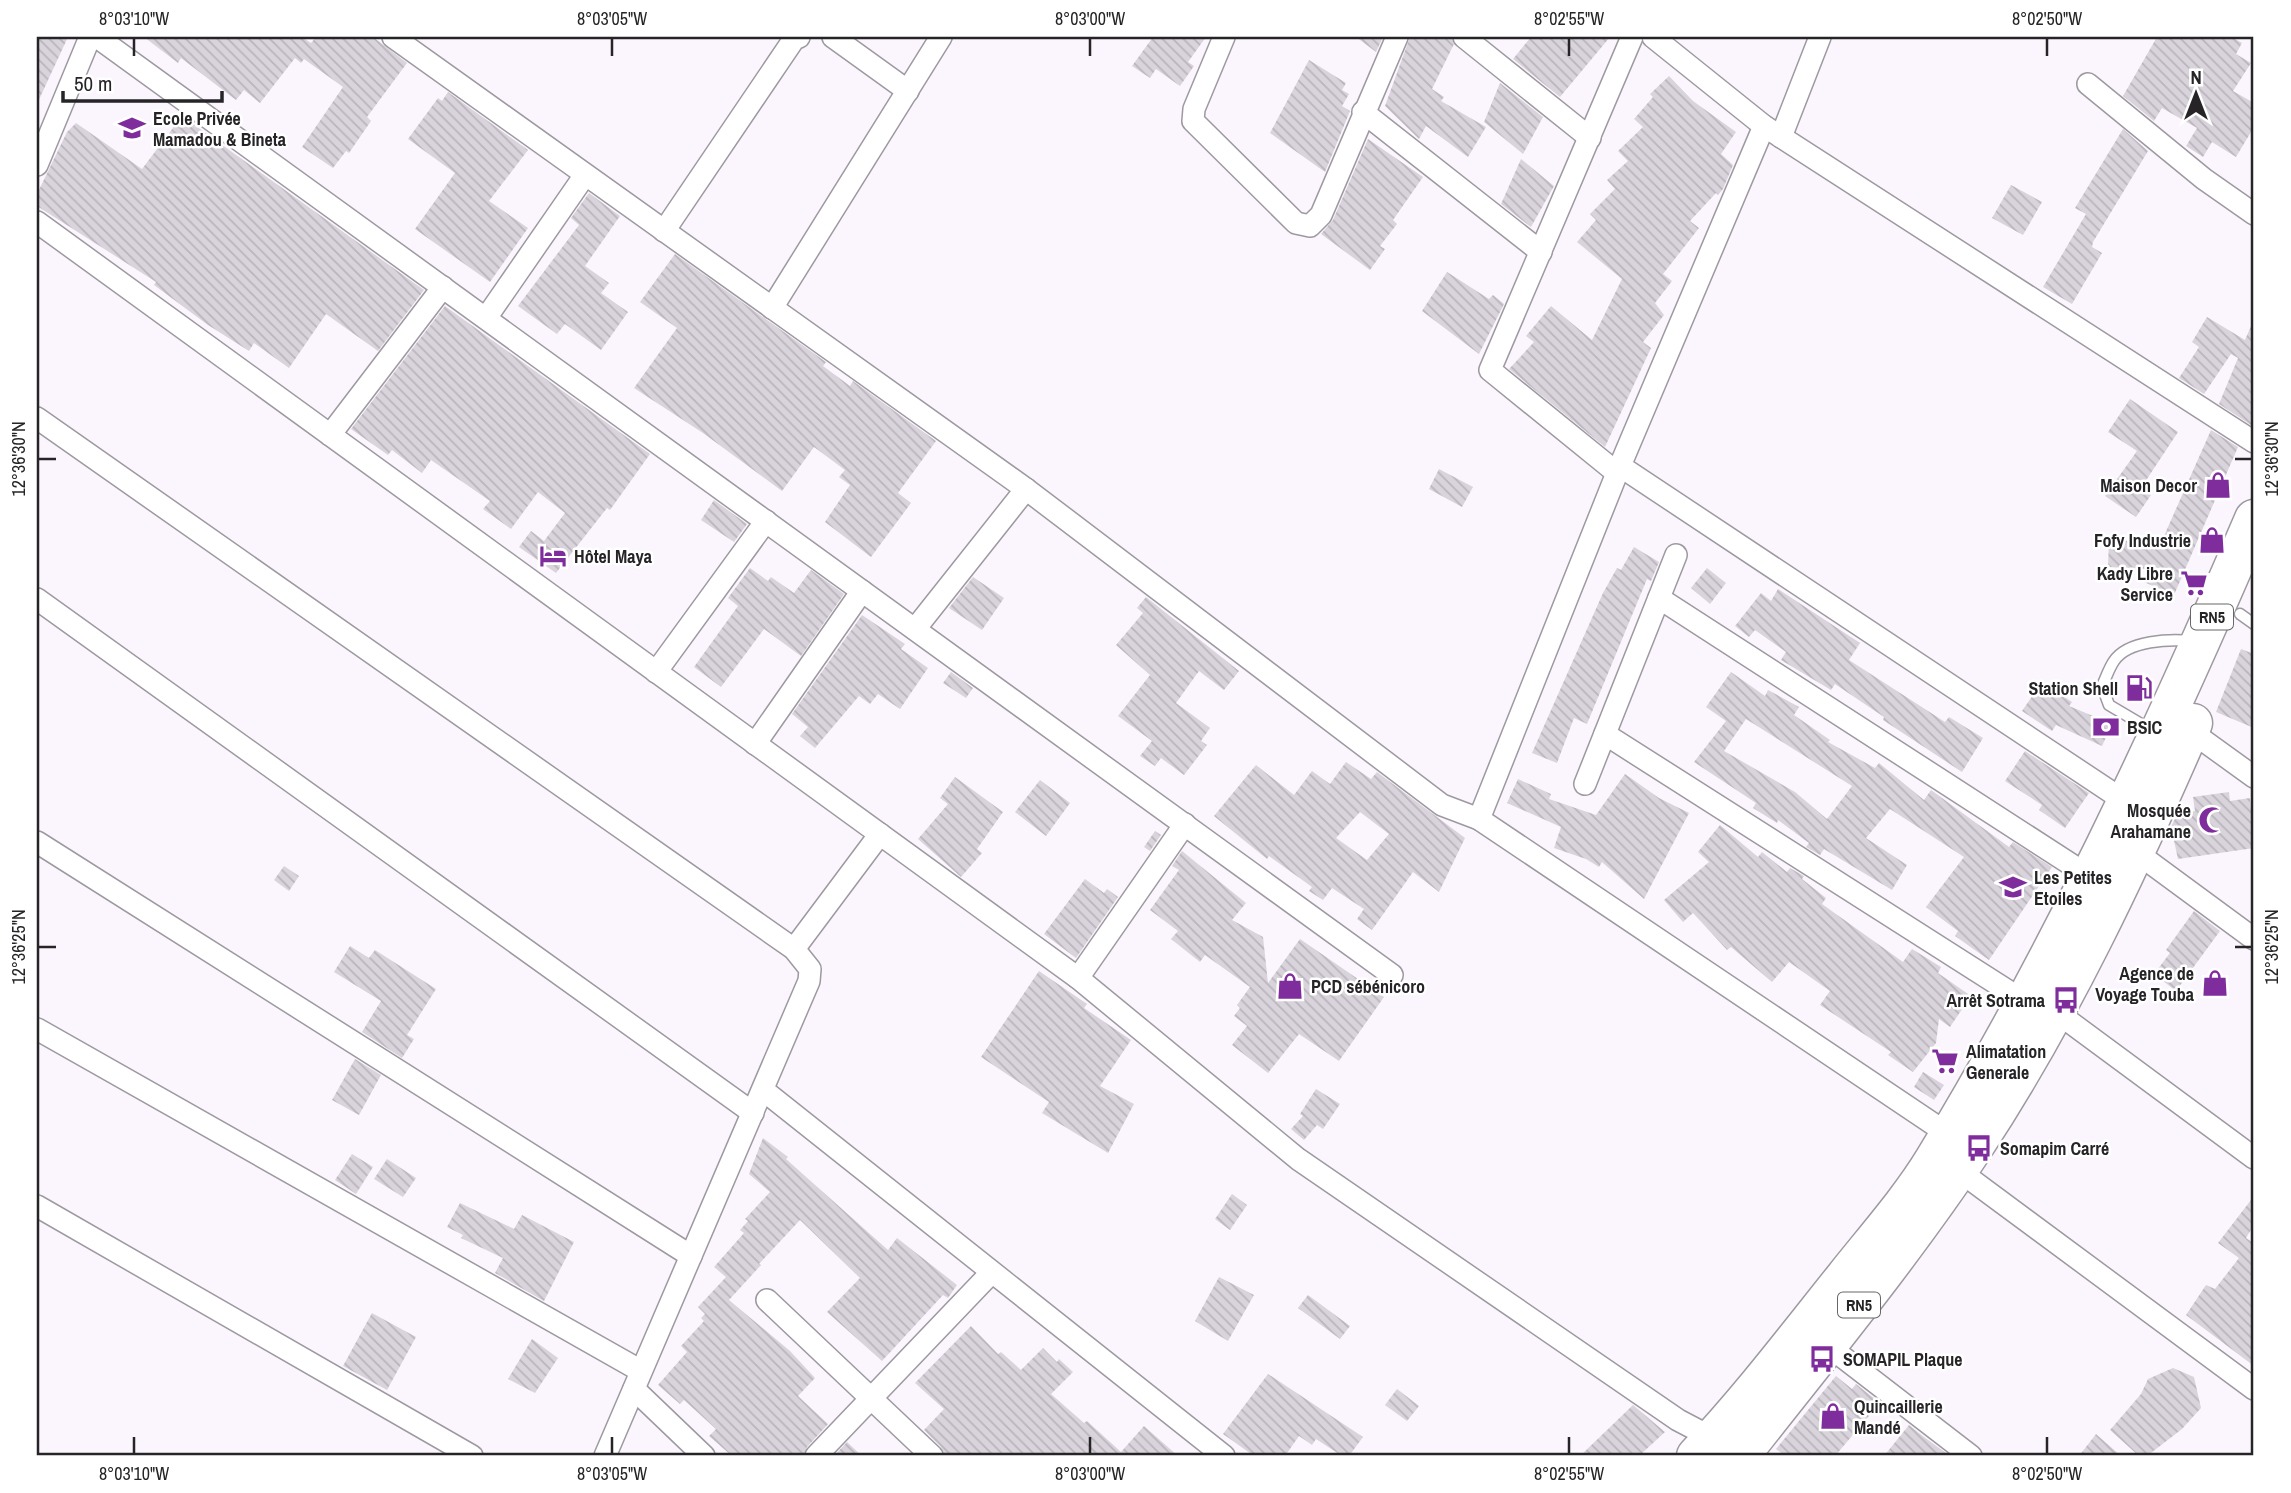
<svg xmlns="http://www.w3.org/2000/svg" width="2291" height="1493" font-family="'Archivo Narrow',sans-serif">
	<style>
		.building { fill: url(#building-back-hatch); fill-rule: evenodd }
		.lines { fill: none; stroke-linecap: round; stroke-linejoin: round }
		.lane-casing { stroke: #9e99a0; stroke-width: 13 }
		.street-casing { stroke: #9e99a0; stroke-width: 24 }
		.highway-casing { stroke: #9e99a0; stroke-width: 41 }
		.lane { stroke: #fff; stroke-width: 10 }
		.street { stroke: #fff; stroke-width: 21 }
		.highway { stroke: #fff; stroke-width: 38 }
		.ticks { fill: none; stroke: #262427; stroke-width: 2.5 }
		.labels { text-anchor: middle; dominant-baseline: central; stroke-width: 5; stroke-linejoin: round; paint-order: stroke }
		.shield { fill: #fff; stroke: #676668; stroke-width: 2 }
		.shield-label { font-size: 16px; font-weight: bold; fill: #262427 }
		.poi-label { font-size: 18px; font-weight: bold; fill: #262427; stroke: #fff; text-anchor: start }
		.neatline { fill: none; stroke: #262427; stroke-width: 2.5 }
		.ticks-label { font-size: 18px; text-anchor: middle; fill: #262427 }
	</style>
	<defs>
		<pattern id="building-back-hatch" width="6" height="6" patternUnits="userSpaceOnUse" patternTransform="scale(1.75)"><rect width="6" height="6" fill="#d9d3db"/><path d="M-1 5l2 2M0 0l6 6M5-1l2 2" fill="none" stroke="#bab5bc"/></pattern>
	</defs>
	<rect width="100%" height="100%" fill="#fbf6fe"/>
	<!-- building -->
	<g class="building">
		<path d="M37 37H68L37 104Z"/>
		<path d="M144 37H302L311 43 316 37H373L407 63 367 117 371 121 349 153 346 151 333 168 302 147 343 87 304 59 301 63 295 58 260 103 244 90 236 100 181 58 178 63Z"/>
		<path d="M1153 37H1206L1188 62 1194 66 1180 86 1156 69 1150 78 1132 66Z"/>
		<path d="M1356 37H1383L1376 52Z"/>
		<path d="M1410 37H1451L1454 44 1432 89 1444 97 1441 101 1486 127 1468 157 1426 126 1419 139 1385 106Z"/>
		<path d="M1531 37H1610L1560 97 1513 59Z"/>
		<path d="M2157 37H2232L2242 43 2236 54 2251 63 2233 91 2254 103V127L2236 157 2212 142 2203 157 2186 146 2197 128 2162 108 2154 121 2123 96Z"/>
		<path d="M1309 60 1346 83 1342 90 1349 94 1342 106 1350 111 1325 172 1270 133Z"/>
		<path d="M1669 76 1693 101 1736 132 1721 154 1733 165 1723 189 1718 195 1716 193 1690 221 1699 228 1663 274 1672 281 1655 303 1664 315 1643 342 1651 348 1605 447 1509 369 1534 342 1526 336 1551 306 1592 340 1622 279 1577 242 1596 220 1590 214 1615 189 1607 180 1628 161 1618 151 1643 127 1634 119 1653 97 1650 94Z"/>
		<path d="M1500 83 1543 117 1523 154 1484 122Z"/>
		<path d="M448 92 528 150 489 201 528 228 490 282 415 229 455 173 408 139 438 98 442 101Z"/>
		<path d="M182 116 424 290 378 351 326 314 289 368 254 343 249 351 208 325 154 285 156 282 37 206V194L67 132 76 123 142 169Z"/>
		<path d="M2123 129 2148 151 2093 242 2092 247 2102 253 2072 304 2043 287 2086 214 2075 208Z"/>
		<path d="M1368 139 1423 177 1393 220 1397 224 1380 246 1385 249 1370 270 1321 234 1333 220Z"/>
		<path d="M1521 159 1554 186 1531 227 1501 204Z"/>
		<path d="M2011 185 2042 202 2023 235 1992 218Z"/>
		<path d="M589 193 620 216 585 266 609 283 601 293 628 312 601 350 565 324 557 334 518 306 579 225 571 218Z"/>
		<path d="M675 254 826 362 823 366 850 386 853 381 936 441 898 493 911 503 871 557 825 522 850 485 839 477 845 470 814 447 782 491 703 433 634 388 677 328 640 302Z"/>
		<path d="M1447 272 1489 299 1493 295 1504 304 1479 354 1422 311Z"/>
		<path d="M445 306 650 454 610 510 607 508 556 573 519 547 531 531 544 541 565 513 538 492 511 529 483 509 490 501 431 460 422 473 392 450 388 455 351 429Z"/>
		<path d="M2207 317 2245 340 2254 319V427L2219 404 2238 358 2231 354 2204 394 2179 378 2199 347 2192 342Z"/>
		<path d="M2130 399 2178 432 2141 488 2151 495 2136 517 2105 496 2137 451 2108 432Z"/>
		<path d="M2211 430 2238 447 2174 595 2144 582 2150 569 2108 567 2109 540 2174 543 2164 536Z"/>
		<path d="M1439 469 1473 487 1462 507 1429 489Z"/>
		<path d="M714 500 747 524 734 542 701 520Z"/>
		<path d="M1634 547 1659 562 1651 581 1647 579 1587 724 1574 718 1557 763 1532 753 1603 593 1617 568 1621 570Z"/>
		<path d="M750 568 768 581 771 577 794 593 811 570 844 594 801 656 764 629 721 687 694 667 738 606 728 598Z"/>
		<path d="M1707 568 1726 583 1710 604 1691 588Z"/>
		<path d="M973 577 1004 598 982 630 949 608Z"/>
		<path d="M1778 589 1860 643 1849 660 1945 722 1949 717 1983 738 1962 772 1883 720 1884 717 1835 684 1831 690 1781 660 1786 652 1755 630 1749 637 1735 626 1761 593 1771 601Z"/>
		<path d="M1146 597 1239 671 1224 690 1199 671 1176 703 1210 728 1201 741 1207 745 1184 775 1161 758 1155 766 1140 756 1152 741 1118 716 1150 675 1116 645 1143 613 1137 608Z"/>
		<path d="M862 615 905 644 901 649 928 668 900 709 878 694 870 704 859 696 815 748 800 736 808 727 792 714Z"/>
		<path d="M2241 649 2254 654V728L2216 712Z"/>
		<path d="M951 672 973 688 966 698 943 683Z"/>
		<path d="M1731 672 1765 696 1768 690 1799 707 1794 715 1830 740 1828 742 1875 768 1879 763 1924 800 1931 790 2009 847 2013 842 2052 867 1989 960 1955 936 1958 931 1926 907 1964 857 1890 809 1866 838 1907 865 1892 890 1824 849 1820 855 1806 847 1809 843 1778 820 1777 823 1753 808 1756 803 1694 762 1726 721 1706 707ZM1746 719 1852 786 1827 819 1795 792 1724 751Z"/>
		<path d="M2042 682 2072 702 2069 706 2112 724 2102 746 2056 725 2052 731 2022 711Z"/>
		<path d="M2025 751 2089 793 2065 828 2039 810 2042 805 2005 781Z"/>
		<path d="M1346 762 1371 779 1377 772 1465 838 1439 892 1413 872 1372 930 1357 919 1364 909 1332 888 1323 900 1309 891 1312 887 1269 856 1267 859 1214 816 1256 765 1294 795 1312 771 1330 784ZM1360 812 1389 834 1367 860 1336 838Z"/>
		<path d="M1625 774 1659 798 1689 813 1644 899 1602 862 1599 867 1586 859 1554 848 1561 827 1507 803 1518 779 1551 794 1549 799 1596 815Z"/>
		<path d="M955 777 1003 812 977 849 982 853 961 877 918 839 948 804 940 798Z"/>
		<path d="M1040 780 1070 803 1046 836 1015 812Z"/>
		<path d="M2229 792 2230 801 2250 798 2254 848 2178 859 2171 827 2177 814 2195 811 2193 797Z"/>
		<path d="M1720 825 1758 857 1762 852 1787 872 1790 868 1804 876 1802 879 1826 898 1822 904 1903 962 1912 949 1941 967 1938 973 1971 996 1950 1027 1939 1019 1936 1043 1913 1072 1888 1055 1891 1052 1820 1005 1830 991 1789 962 1772 982 1731 947 1727 950 1693 913 1683 922 1664 900 1709 862 1698 852Z"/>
		<path d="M1155 831 1161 835 1150 851 1144 847Z"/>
		<path d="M1182 851 1246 903 1232 920 1263 937 1268 983 1300 939 1384 997 1339 1061 1299 1034 1268 1073 1232 1045 1247 1026 1234 1016 1240 1008 1237 1005 1250 987 1205 955 1200 962 1171 939 1178 931 1150 910 1179 870 1172 866Z"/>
		<path d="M284 866 299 876 289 891 274 880Z"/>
		<path d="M1085 879 1104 893 1107 889 1118 897 1076 958 1044 934Z"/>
		<path d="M2194 911 2220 931 2176 991 2154 974 2170 953 2166 950Z"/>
		<path d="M350 946 369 958 375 950 436 989 407 1035 414 1039 402 1058 362 1032 381 1001 334 972Z"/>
		<path d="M1039 971 1087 1004 1084 1008 1131 1040 1100 1086 1134 1104 1108 1153 1042 1113 1049 1102 981 1057Z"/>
		<path d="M355 1059 381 1075 359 1115 332 1100Z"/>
		<path d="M1923 1072 1944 1085 1934 1100 1914 1087Z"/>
		<path d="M1316 1089 1340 1104 1323 1129 1317 1125 1304 1140 1291 1129 1303 1116 1300 1114Z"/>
		<path d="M763 1138 788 1157 786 1159 888 1250 897 1238 957 1285 948 1298 943 1295 882 1361 827 1312 860 1278 800 1220 759 1264 761 1265 729 1300 790 1351 815 1378 798 1396 828 1424 807 1447 803 1456H732L709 1436 716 1429 684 1400 680 1404 658 1385 687 1352 681 1346 704 1321 701 1318 705 1314 698 1307 726 1277 714 1267 744 1233 740 1230 748 1221 745 1219 770 1192 749 1174Z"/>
		<path d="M352 1154 373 1167 356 1194 335 1180Z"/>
		<path d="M387 1159 416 1178 403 1197 374 1179Z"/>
		<path d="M1232 1194 1247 1205 1230 1230 1215 1219Z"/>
		<path d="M2254 1196V1225L2246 1238 2252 1242 2254 1238V1366L2186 1315 2206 1285 2215 1289 2239 1258 2218 1243Z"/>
		<path d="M460 1203 514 1229 522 1215 574 1242 544 1301 495 1273 503 1258 461 1238 463 1235 447 1227Z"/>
		<path d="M1219 1277 1254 1295 1228 1341 1195 1321Z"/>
		<path d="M1308 1295 1350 1326 1340 1339 1298 1308Z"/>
		<path d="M372 1313 416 1337 387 1390 343 1366Z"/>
		<path d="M971 1326 998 1354 1001 1352 1021 1370 1043 1348 1057 1362 1059 1359 1073 1372 1051 1394 1084 1423 1087 1421 1121 1452 1144 1426 1178 1456H945L941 1447 924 1430 944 1409 915 1383Z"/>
		<path d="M532 1339 558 1358 535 1393 508 1379Z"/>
		<path d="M2173 1368 2194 1377 2201 1408 2182 1429 2147 1456H2139L2110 1430 2141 1394 2148 1379Z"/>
		<path d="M1268 1374 1363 1437 1349 1456H1342L1316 1439 1312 1445 1299 1436 1285 1456H1254L1223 1434Z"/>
		<path d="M1836 1376 1852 1389 1856 1384 1880 1403 1835 1456H1785L1776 1449Z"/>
		<path d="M1397 1389 1419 1406 1407 1421 1385 1405Z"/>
		<path d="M1633 1405 1665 1432 1639 1456H1580Z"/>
		<path d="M1909 1425 1924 1437 1950 1456H1884Z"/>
		<path d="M2096 1434 2121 1456H2079Z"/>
		<path d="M847 1442 862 1456H834Z"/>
	</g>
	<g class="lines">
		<defs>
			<g id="lane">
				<path d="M2240 614 2254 624"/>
				<path d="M2153 731 2109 705 2102 686C2106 678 2109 668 2114 661 2128 640 2170 639 2192 641"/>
			</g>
			<g id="street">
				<path d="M97 37 1392 975"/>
				<path d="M393 37 1026 489 1442 805 1479 819 1957 1140"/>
				<path d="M833 37 908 91"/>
				<path d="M1224 37 1194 109 1193 121 1296 223 1310 226 1321 215 1397 37"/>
				<path d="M1464 37 1590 138"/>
				<path d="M1653 37 1764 126 2254 442"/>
				<path d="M2088 84 2204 179 2254 214"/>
				<path d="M1363 112 1541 252"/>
				<path d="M1781 137 1820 37"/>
				<path d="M37 165 90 37"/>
				<path d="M37 222 1078 978 1298 1159 1678 1420 1720 1442"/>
				<path d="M664 231 794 39 799 37"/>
				<path d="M772 308 941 37"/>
				<path d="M486 318 585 175"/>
				<path d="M37 418 794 949 810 969 809 981 605 1456"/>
				<path d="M330 435 443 287"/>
				<path d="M1620 466 2126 802"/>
				<path d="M1617 473 1490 370 1632 37"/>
				<path d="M1659 598 2089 876"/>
				<path d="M37 599 753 1113"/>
				<path d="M915 629 1026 489"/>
				<path d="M656 672 766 521"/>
				<path d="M2182 725 2254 777"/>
				<path d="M1605 734 2027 1003"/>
				<path d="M755 744 862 591"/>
				<path d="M1585 784 1676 555"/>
				<path d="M1479 819 1617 473 1764 126"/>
				<path d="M37 842 691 1256"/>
				<path d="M2129 847 2254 939"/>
				<path d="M794 949 880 834"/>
				<path d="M1078 978 1185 824"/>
				<path d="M2055 1011 2254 1158"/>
				<path d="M37 1029 641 1371"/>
				<path d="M763 1090 1224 1456"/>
				<path d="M1958 1170 2254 1389"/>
				<path d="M37 1206 472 1456"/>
				<path d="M767 1300 932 1456"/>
				<path d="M1827 1345 1971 1456"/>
				<path d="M634 1389 704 1456"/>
				<path d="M816 1456 991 1273"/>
			</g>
			<g id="highway">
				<path d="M1696 1456C1749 1400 1796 1338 1844 1278 1874 1240 1909 1201 1934 1160 2059 955 2160 738 2254 519"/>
				<path d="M1740 1456C1820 1354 1902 1255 1974 1147 2061 1015 2130 868 2193 723"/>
			</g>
		</defs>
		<!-- lane casing -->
		<use href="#lane" class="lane-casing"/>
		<!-- street casing -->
		<use href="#street" class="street-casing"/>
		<!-- highway casing -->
		<use href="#highway" class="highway-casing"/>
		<!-- lane -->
		<use href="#lane" class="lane"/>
		<!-- street -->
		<use href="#street" class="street"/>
		<!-- highway -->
		<use href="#highway" class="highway"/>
	</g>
	<!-- ticks -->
	<path class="ticks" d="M134 38V56M612 38V56M1090 38V56M1569 38V56M2047 38V56M38 459H56M2235 459H2252M38 947H56M2235 947H2252M134 1437V1454M612 1437V1454M1090 1437V1454M1569 1437V1454M2047 1437V1454"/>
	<!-- icons -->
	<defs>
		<symbol id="school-bare" viewBox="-9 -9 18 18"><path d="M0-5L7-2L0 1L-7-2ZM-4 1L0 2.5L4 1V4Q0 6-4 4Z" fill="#7f2d9d" stroke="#fff" stroke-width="2.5" paint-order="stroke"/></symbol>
		<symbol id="shop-bare" viewBox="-9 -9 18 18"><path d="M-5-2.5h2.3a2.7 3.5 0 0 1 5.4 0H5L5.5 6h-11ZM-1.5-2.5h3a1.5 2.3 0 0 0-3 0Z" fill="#7f2d9d" stroke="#fff" stroke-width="2.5" paint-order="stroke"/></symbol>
		<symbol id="hotel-bare" viewBox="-9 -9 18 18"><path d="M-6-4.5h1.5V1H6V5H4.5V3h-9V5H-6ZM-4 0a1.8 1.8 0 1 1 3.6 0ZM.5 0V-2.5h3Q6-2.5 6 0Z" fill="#7f2d9d" stroke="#fff" stroke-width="2.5" paint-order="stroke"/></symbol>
		<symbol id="supermarket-bare" viewBox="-9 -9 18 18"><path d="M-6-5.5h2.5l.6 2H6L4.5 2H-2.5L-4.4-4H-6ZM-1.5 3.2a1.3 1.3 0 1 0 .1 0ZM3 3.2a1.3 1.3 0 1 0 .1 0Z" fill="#7f2d9d" stroke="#fff" stroke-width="2.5" paint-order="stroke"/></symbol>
		<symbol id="fuel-bare" viewBox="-9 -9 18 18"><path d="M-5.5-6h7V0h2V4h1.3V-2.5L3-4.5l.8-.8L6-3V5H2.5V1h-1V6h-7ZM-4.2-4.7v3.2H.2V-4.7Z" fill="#7f2d9d" stroke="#fff" stroke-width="2.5" paint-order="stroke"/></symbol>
		<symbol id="bank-bare" viewBox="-9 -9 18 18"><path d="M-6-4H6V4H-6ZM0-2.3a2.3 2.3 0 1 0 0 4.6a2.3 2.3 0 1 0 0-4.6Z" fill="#7f2d9d" stroke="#fff" stroke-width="2.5" paint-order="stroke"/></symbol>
		<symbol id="mosque-bare" viewBox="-9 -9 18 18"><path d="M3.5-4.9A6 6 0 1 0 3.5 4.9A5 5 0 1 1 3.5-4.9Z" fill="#7f2d9d" stroke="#fff" stroke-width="2.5" paint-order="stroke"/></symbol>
		<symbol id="bus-bare" viewBox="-9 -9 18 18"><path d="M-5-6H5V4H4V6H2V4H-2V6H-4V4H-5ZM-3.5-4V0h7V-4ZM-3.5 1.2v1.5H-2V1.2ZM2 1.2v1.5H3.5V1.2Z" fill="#7f2d9d" stroke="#fff" stroke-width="2.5" paint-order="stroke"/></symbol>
	</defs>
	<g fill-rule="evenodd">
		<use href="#school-bare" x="113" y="109" width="38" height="38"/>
		<use href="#shop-bare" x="2199" y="466" width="38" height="38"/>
		<use href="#shop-bare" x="2193" y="521" width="38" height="38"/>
		<use href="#hotel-bare" x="534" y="537" width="38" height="38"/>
		<use href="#supermarket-bare" x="2175" y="564" width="38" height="38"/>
		<use href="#fuel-bare" x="2120" y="669" width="38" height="38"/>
		<use href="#bank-bare" x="2087" y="708" width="38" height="38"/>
		<use href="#mosque-bare" x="2193" y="801" width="38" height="38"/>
		<use href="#school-bare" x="1994" y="868" width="38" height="38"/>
		<use href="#shop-bare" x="2196" y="964" width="38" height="38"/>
		<use href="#shop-bare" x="1271" y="967" width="38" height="38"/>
		<use href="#bus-bare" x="2047" y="981" width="38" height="38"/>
		<use href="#supermarket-bare" x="1926" y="1042" width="38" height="38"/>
		<use href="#bus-bare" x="1960" y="1129" width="38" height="38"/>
		<use href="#bus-bare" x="1803" y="1340" width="38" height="38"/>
		<use href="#shop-bare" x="1814" y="1397" width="38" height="38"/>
	</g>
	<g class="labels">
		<!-- shield labels -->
		<g class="shield">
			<rect x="2191" y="604.5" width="42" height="25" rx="5"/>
			<rect x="1838" y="1292.5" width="42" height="25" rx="5"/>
		</g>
		<g class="shield-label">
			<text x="2212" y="617">RN5</text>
			<text x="1859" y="1305">RN5</text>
		</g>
		<!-- poi labels -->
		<g class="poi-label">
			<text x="153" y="118">Ecole Privée<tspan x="153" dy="21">Mamadou &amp; Bineta</tspan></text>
			<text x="2197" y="485" text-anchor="end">Maison Decor</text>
			<text x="2191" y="540" text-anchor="end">Fofy Industrie</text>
			<text x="574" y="556">Hôtel Maya</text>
			<text x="2173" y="573" text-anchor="end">Kady Libre<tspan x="2173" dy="21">Service</tspan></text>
			<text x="2118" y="688" text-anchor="end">Station Shell</text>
			<text x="2127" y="727">BSIC</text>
			<text x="2191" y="810" text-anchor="end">Mosquée<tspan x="2191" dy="21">Arahamane</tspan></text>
			<text x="2034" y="877">Les Petites<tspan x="2034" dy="21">Etoiles</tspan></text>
			<text x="2194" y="973" text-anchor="end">Agence de<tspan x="2194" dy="21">Voyage Touba</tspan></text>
			<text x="1311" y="986">PCD sébénicoro</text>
			<text x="2045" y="1000" text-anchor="end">Arrêt Sotrama</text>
			<text x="1966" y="1051">Alimatation<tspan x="1966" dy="21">Generale</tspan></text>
			<text x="2000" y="1148">Somapim Carré</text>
			<text x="1843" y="1359">SOMAPIL Plaque</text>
			<text x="1854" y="1406">Quincaillerie<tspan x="1854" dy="21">Mandé</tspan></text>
		</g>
	</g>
	<!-- border -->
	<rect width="2291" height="1493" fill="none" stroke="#ffffff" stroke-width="77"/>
	<!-- north arrow -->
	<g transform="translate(2196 94)" stroke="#ffffff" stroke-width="5" paint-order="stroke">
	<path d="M0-5L12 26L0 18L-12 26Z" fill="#262427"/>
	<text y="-10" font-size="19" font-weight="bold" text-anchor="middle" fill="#262427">N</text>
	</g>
	<!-- scale -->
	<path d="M63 91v10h159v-10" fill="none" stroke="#262427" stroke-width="3.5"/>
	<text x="74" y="91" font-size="21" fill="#262427" stroke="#ffffff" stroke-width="5" paint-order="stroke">50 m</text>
	<rect x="38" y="38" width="2214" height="1416" class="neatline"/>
	<g class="ticks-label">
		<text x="134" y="25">8°03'10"W</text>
		<text x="612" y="25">8°03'05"W</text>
		<text x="1090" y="25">8°03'00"W</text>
		<text x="1569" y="25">8°02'55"W</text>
		<text x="2047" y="25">8°02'50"W</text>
		<text transform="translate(19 459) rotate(-90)" y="6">12°36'30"N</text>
		<text transform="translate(2272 459) rotate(-90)" y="6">12°36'30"N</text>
		<text transform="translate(19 947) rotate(-90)" y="6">12°36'25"N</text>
		<text transform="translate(2272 947) rotate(-90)" y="6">12°36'25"N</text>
		<text x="134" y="1480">8°03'10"W</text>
		<text x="612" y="1480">8°03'05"W</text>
		<text x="1090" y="1480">8°03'00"W</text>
		<text x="1569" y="1480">8°02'55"W</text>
		<text x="2047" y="1480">8°02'50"W</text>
	</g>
</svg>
